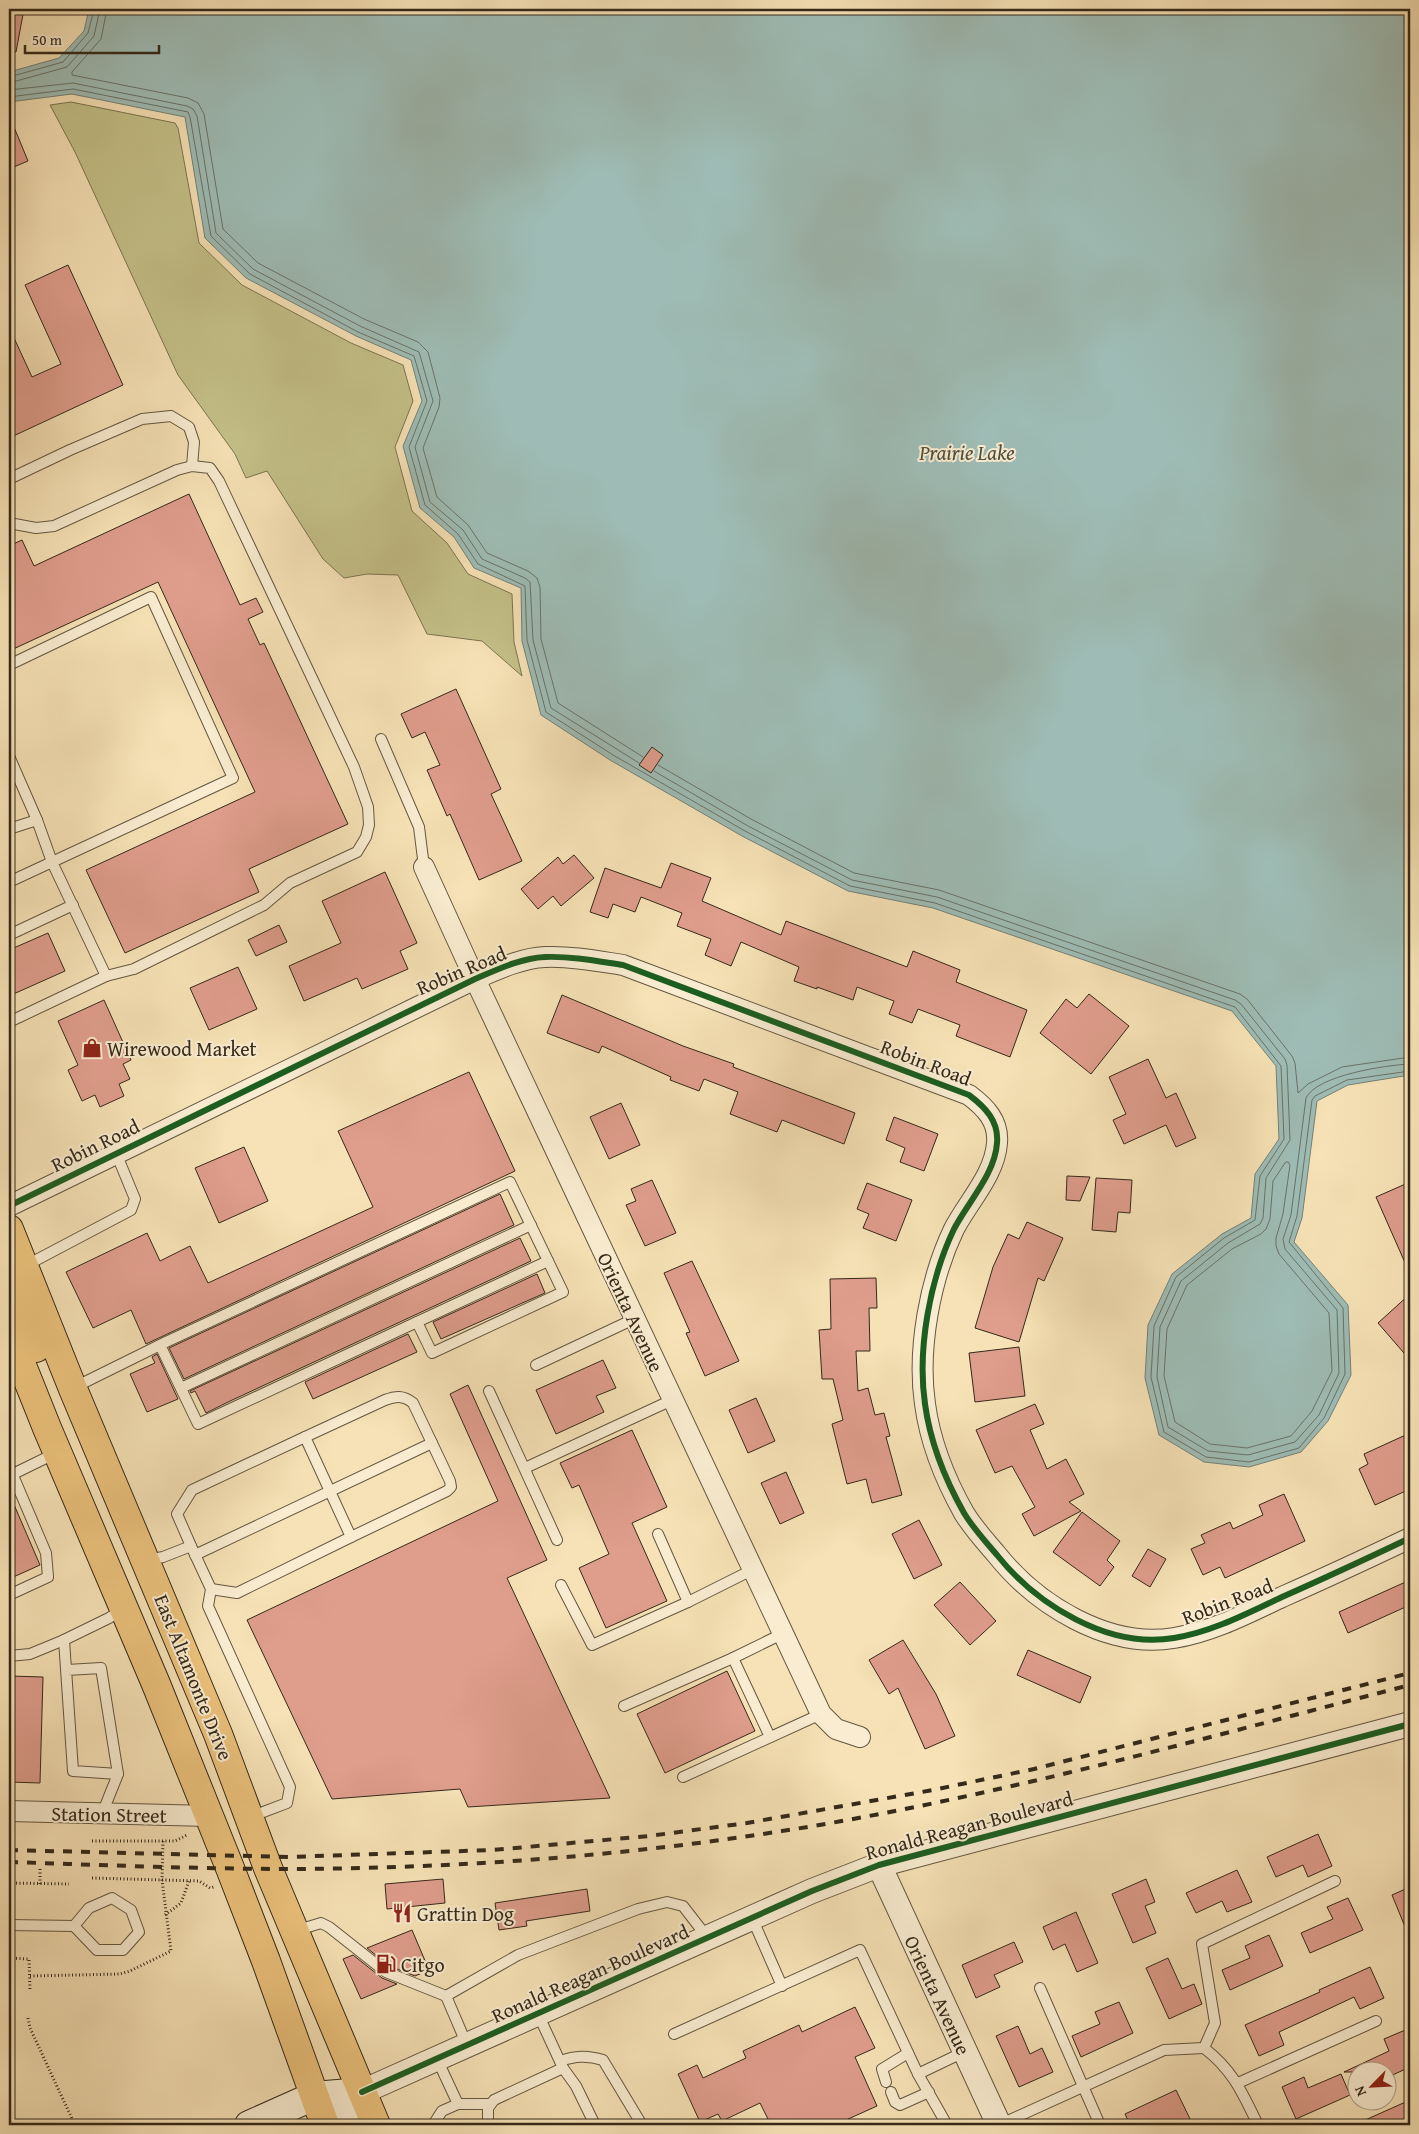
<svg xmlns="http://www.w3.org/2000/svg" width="1419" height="2134" font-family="'Gentium Book Plus',serif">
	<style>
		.green { fill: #c4c088; stroke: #7c7451 }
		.water { fill: #9ebcb5; stroke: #748177 }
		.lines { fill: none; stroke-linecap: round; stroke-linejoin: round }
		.shore { stroke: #697268; stroke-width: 1 }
		.building { fill: #df9d8c; stroke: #34291a }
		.service-casing { stroke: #645741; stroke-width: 12 }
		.minor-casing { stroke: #645741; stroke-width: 22 }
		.tertiary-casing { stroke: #645741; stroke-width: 26 }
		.secondary-casing { stroke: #34291a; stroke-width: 30 }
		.primary-casing { stroke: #34291a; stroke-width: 30 }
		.path { stroke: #34291a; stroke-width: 3; stroke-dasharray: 1 2.5; stroke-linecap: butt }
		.service { stroke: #f9ecd0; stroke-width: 10 }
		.minor { stroke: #f9ecd0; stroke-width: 20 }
		.tertiary { stroke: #f9ecd0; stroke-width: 24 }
		.secondary { stroke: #f9ecd0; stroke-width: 28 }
		.primary { stroke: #ebc17b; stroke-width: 28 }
		.rail { stroke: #34291a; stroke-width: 4; stroke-dasharray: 9 9; stroke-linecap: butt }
		.cycleway-casing { stroke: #f9ecd0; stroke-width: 9 }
		.cycleway { stroke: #1b5e20; stroke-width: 6 }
		.labels { text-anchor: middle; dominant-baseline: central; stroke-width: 4; stroke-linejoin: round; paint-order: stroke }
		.street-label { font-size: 20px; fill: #34291a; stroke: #f9ecd0 }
		.poi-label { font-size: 20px; fill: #34291a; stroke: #f9ecd0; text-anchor: start }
		.water-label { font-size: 21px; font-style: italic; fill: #4e4e41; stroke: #f9ecd0 }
	</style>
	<rect width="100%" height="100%" fill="#f6e2b6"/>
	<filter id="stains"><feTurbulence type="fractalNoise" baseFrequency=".004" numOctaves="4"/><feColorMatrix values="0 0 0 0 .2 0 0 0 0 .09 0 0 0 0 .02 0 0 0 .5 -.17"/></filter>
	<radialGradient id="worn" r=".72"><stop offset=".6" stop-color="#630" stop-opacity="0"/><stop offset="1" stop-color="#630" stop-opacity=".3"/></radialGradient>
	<!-- green -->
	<path class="green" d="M71 102 175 123 178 128 199 243 242 285 351 343 403 365 413 401 395 447 412 511 447 543 468 574 512 594 514 642 522 676 482 641 427 634 398 575 367 574 344 578 323 559 267 471 246 478 235 454 178 375 75 152 50 105Z"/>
	<!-- water -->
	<path class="water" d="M89 9H1410V1075L1348 1085 1317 1101 1302 1218 1294 1242 1348 1305 1351 1375 1328 1421 1301 1452 1249 1467 1204 1462 1159 1435 1145 1378 1148 1325 1172 1274 1222 1234 1251 1218 1255 1174 1279 1139 1276 1066 1232 1011 933 908 848 891 742 836 610 760 541 715 522 641 521 588 474 568 454 537 420 508 403 446 422 401 411 360 356 336 246 278 205 238 185 117 72 94 9 102V72L59 58 84 31Z"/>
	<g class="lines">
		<!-- shore -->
		<g class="shore">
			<path d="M107 9 101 39 72 72V75L188 98 198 103 204 114 223 229 258 263 364 319 418 342 428 352 440 398 439 407 423 448 437 497 468 525 487 553 528 571 537 578 540 587 541 639 558 703 643 757"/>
			<path d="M9 77 63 62 88 33 94 9"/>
			<path d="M9 83 67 67 94 36 100 9"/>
			<path d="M9 90 73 83 187 106 193 109 197 116 216 233 253 269 360 326 419 352 433 401 415 447 430 502 463 530 482 559 525 578 530 582 533 640 551 708 639 763"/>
			<path d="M9 97 73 89 188 112 190 117 211 236 250 274 358 332 414 356 427 401 409 447 425 505 458 534 478 564 525 586 527 640 546 712 613 755 745 831 850 886 935 903 1235 1007 1281 1066 1284 1139 1260 1176 1255 1220 1224 1238 1176 1277 1154 1326 1151 1377 1164 1432 1206 1457 1249 1462 1299 1448 1324 1418 1345 1374 1343 1308 1289 1242 1297 1216 1312 1100 1315 1096 1347 1080 1410 1071"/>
			<path d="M658 765 751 819 854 873 939 890 1240 994 1247 999 1292 1056 1295 1063 1298 1093 1308 1084 1342 1067 1410 1057"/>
			<path d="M654 771 748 826 852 880 937 897 1235 1000 1241 1004 1285 1059 1287 1065 1290 1140 1266 1178 1263 1218 1260 1224 1228 1243 1181 1281 1160 1327 1157 1377 1168 1427 1208 1451 1248 1455 1295 1442 1319 1415 1339 1373 1337 1310 1285 1249 1283 1239 1291 1215 1306 1098C1317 1075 1387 1065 1410 1064"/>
			<path d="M1288 1162 1290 1165 1283 1214 1276 1238V1246L1279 1254 1329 1313 1332 1371 1312 1411 1291 1436 1247 1448 1210 1444 1175 1422 1164 1376 1167 1329 1187 1285 1232 1249 1261 1234 1266 1229 1270 1219 1273 1181 1285 1163Z"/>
		</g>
	</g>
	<!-- building -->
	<g class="building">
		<path d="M9 9H24L16 52 9 51Z"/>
		<path d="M9 115 28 161 9 169Z"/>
		<path d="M68 265 123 385 9 438V327L32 377 61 364 25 285Z"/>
		<path d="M189 494 240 605 256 598 263 612 248 619 260 645 264 643 348 824 249 869 259 892 125 953 86 870 255 792 158 582 9 651V546L22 540 34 566Z"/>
		<path d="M456 689 501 789 491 794 522 861 479 880 450 814 447 816 427 770 440 765 425 732 412 738 401 714Z"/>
		<path d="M652 747 663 755 651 773 639 765Z"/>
		<path d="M574 855 594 878 561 906 553 896 538 909 521 889 558 857 563 864Z"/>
		<path d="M671 863 711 878 702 901 781 935 786 921 907 967 913 951 960 970 956 982 1027 1010 1010 1057 956 1036 960 1025 918 1009 912 1023 889 1014 894 1001 857 987 853 1000 817 987V989L794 981 799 967 741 942 731 966 705 955 711 939 677 926 682 913 641 897 635 912 613 904 608 918 590 912 605 868 661 888Z"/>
		<path d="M385 872 417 943 400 951 408 969 362 989 357 978 304 1001 289 966 341 943 322 901Z"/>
		<path d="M279 925 287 942 256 956 248 940Z"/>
		<path d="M48 933 65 971 9 996V950Z"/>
		<path d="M238 967 257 1009 209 1030 190 988Z"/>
		<path d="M1089 994 1129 1026 1091 1074 1040 1033 1066 999 1077 1008Z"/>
		<path d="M562 995 683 1046 734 1064 733 1067 855 1113 844 1144 782 1120 777 1132 730 1114 738 1092 704 1079 699 1091 670 1080 671 1077 602 1046 599 1053 547 1033Z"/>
		<path d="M104 1000 131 1060 123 1064 130 1079 119 1084 124 1096 100 1107 95 1095 82 1101 68 1070 78 1065 58 1021Z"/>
		<path d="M1148 1059 1166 1098 1176 1093 1196 1138 1176 1147 1166 1125 1124 1144 1113 1120 1126 1114 1109 1077Z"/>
		<path d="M469 1072 515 1171 146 1344 131 1310 93 1328 66 1272 147 1233 160 1261 190 1246 208 1283 373 1207 338 1131Z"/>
		<path d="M621 1103 640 1145 609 1159 590 1117Z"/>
		<path d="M894 1117 938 1134 924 1171 900 1162 905 1148 886 1140Z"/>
		<path d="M244 1147 268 1201 219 1223 195 1168Z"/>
		<path d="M1067 1176 1090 1177 1080 1201 1066 1200Z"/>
		<path d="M1096 1178 1132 1180 1130 1213 1118 1212 1116 1232 1092 1230Z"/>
		<path d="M652 1180 676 1233 645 1246 626 1205 636 1201 631 1189Z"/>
		<path d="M1410 1182V1274L1376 1197Z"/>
		<path d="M867 1183 912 1200 896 1241 863 1228 869 1214 857 1209Z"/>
		<path d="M500 1194 514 1225 184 1379 169 1348Z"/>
		<path d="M1027 1222 1063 1238 1044 1281 1038 1278 1019 1342 975 1328 993 1267 1008 1234 1019 1239Z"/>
		<path d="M520 1238 531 1261 228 1402 206 1413 195 1391 191 1393 190 1391Z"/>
		<path d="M692 1261 739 1361 705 1376 686 1333 690 1332 664 1273Z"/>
		<path d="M537 1274 545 1293 441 1339 433 1322Z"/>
		<path d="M876 1278 877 1308H869L870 1351H856L858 1391 868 1388 875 1415 884 1413 890 1436 886 1437 902 1495 872 1503 866 1479 847 1484 832 1424 843 1420 833 1379H822L819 1330 831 1329 830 1279Z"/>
		<path d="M1410 1294V1360L1378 1323Z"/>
		<path d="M408 1334 417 1352 313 1399 305 1382Z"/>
		<path d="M1019 1347 1025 1396 975 1402 969 1353Z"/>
		<path d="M157 1354 178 1399 147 1412 130 1374 155 1363 152 1357Z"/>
		<path d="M603 1360 616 1388 596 1396 604 1412 556 1434 536 1390Z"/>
		<path d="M468 1385 547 1560 507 1578 610 1798 468 1807 460 1789 332 1799 247 1620 498 1501 450 1394Z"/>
		<path d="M756 1398 775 1441 748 1453 729 1410Z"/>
		<path d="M1035 1404 1044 1424 1030 1430 1047 1469 1066 1459 1084 1494 1069 1502 1081 1511 1034 1536 1022 1514 1035 1507 1012 1466 995 1473 976 1430Z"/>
		<path d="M632 1430 667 1507 632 1523 667 1601 606 1628 579 1568 609 1554 579 1485 572 1488 560 1463Z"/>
		<path d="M1410 1433V1489L1375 1505 1359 1469 1368 1464 1364 1454Z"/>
		<path d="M786 1472 804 1513 780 1524 761 1483Z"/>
		<path d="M9 1493 40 1565 9 1579Z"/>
		<path d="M1284 1494 1305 1541 1225 1578 1220 1567 1203 1575 1191 1549 1205 1543 1201 1535 1230 1522 1233 1529 1263 1515 1259 1505Z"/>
		<path d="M1082 1512 1120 1541 1107 1560 1114 1567 1100 1586 1053 1552Z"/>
		<path d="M919 1520 942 1565 914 1579 892 1534Z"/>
		<path d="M1148 1549 1166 1559 1150 1587 1132 1576Z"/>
		<path d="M1410 1580V1605L1348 1633 1339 1612Z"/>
		<path d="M960 1582 996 1621 970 1645 934 1605Z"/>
		<path d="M903 1640 936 1694 955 1736 925 1749 898 1688 889 1694 869 1660Z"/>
		<path d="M1028 1650 1091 1677 1080 1703 1017 1675Z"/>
		<path d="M727 1671 755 1731 665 1773 637 1714Z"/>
		<path d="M9 1676 43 1677 40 1783 9 1782Z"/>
		<path d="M1318 1834 1332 1866 1308 1877 1303 1865 1276 1877 1267 1857Z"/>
		<path d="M1237 1870 1252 1902 1227 1912 1222 1901 1196 1913 1186 1893Z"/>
		<path d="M443 1879 445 1903 387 1909 385 1884Z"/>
		<path d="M1146 1879 1155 1902 1145 1906 1156 1933 1133 1943 1112 1894Z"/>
		<path d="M1410 1887V1939L1392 1895Z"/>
		<path d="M587 1889 590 1911 526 1921 527 1926 499 1930 495 1903Z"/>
		<path d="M1348 1898 1363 1930 1310 1953 1301 1933 1333 1919 1327 1907Z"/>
		<path d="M1076 1912 1098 1963 1077 1972 1065 1944 1053 1950 1043 1927Z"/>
		<path d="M412 1930 429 1970 415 1976 389 1966 367 1948Z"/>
		<path d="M1269 1935 1283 1966 1230 1990 1222 1970 1250 1958 1245 1946Z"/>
		<path d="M1014 1942 1023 1962 994 1975 1000 1987 976 1998 962 1965Z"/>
		<path d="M353 1955 382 1978 397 1984 361 1999 343 1959Z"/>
		<path d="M1168 1958 1182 1989 1194 1984 1202 2004 1169 2019 1146 1968Z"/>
		<path d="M1370 1967 1384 1998 1360 2009 1354 1997 1305 2020 1279 2032 1284 2045 1259 2056 1245 2025 1320 1992 1319 1990Z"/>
		<path d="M1119 2002 1133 2033 1081 2057 1072 2036 1100 2024 1095 2012Z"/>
		<path d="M855 2007 875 2048 855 2057 877 2106 846 2120 849 2125H771L760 2103 722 2121 718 2114 700 2122 678 2074 697 2065 703 2078 746 2058 743 2051 799 2025 802 2032Z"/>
		<path d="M1018 2026 1030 2054 1042 2048 1053 2072 1019 2087 996 2036Z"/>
		<path d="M1410 2028V2067L1386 2078V2072H1344L1389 2051 1384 2039Z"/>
		<path d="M1341 2074 1350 2095 1296 2119 1282 2087 1304 2077 1308 2088Z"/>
		<path d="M1176 2090 1193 2125H1130L1125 2114Z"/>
		<path d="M1410 2100V2125H1354Z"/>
	</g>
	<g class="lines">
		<defs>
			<g id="service">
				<path d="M9 479 70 450 142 419 171 416 189 427 194 442 192 466"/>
				<path d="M9 523 36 528 54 526 177 470 192 466 210 468 219 481 354 767 368 807 369 825 366 837 357 852 290 883 264 905 134 969 106 976"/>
				<path d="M9 665 151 597 233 778 52 862 106 976 9 1022"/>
				<path d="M381 739 419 827 424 867"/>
				<path d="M9 756 37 820"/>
				<path d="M9 829 37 820 52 862 9 882"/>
				<path d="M9 935 73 905"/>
				<path d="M25 1266 131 1210 135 1199 116 1153"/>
				<path d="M417 1322 548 1261"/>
				<path d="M536 1365 634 1319"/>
				<path d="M73 1388 166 1342 510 1182 563 1292 432 1353 417 1322 198 1424 160 1345"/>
				<path d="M181 1388 531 1225"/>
				<path d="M489 1391 557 1540"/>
				<path d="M305 1437 385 1400C396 1396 403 1395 413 1403L450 1481 451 1487 447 1491 351 1537"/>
				<path d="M9 1466 46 1553 48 1577 9 1595"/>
				<path d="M525 1468 672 1400"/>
				<path d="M9 1476 56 1453"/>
				<path d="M658 1534 688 1602"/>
				<path d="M191 1546 177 1514 192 1490 305 1437 351 1537 237 1593 211 1589"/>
				<path d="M195 1555 432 1443"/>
				<path d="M148 1560 163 1557 191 1546 211 1589 208 1606 290 1787 287 1803 250 1817"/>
				<path d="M561 1585 592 1645 688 1602 752 1570"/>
				<path d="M9 1656 30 1654 64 1640"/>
				<path d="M733 1658 782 1634"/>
				<path d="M67 1670 101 1668 118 1774 73 1771 64 1640 109 1618 123 1609"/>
				<path d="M624 1706 733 1658 770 1737"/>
				<path d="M683 1777 821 1714"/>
				<path d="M102 1814 118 1774"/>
				<path d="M752 1918 782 1986"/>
				<path d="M9 1925 74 1926 97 1950H123L139 1932 131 1910 112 1898 89 1908 74 1926"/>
				<path d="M295 1931 321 1923 329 1927 386 1972 446 1996"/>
				<path d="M1040 1988 1100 2125"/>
				<path d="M538 2014 563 2068 576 2086 595 2125"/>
				<path d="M674 2034 860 1950 918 2074 964 2052"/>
				<path d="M467 2045 446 1996 518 1955 638 1909 667 1902 683 1906 707 1937"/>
				<path d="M437 2059 458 2104H489"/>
				<path d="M560 2061C575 2056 587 2055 603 2060L642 2125"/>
				<path d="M918 2074 947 2125"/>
				<path d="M886 2082 882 2069 908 2053"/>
				<path d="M1238 2083 1376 2021"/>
				<path d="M891 2092 895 2102 900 2105 929 2092"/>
				<path d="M433 2125 442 2111 458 2104"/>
				<path d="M488 2125V2108L494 2100 563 2068"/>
				<path d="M999 2125 1164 2050 1204 2048"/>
				<path d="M1258 2125C1243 2094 1233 2070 1204 2048L1215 2023 1202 1944 1335 1881"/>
			</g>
			<g id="minor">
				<path d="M424 867 475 979 821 1714 836 1729 860 1737"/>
				<path d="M9 1206 475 979C496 970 521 958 545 957 571 956 597 961 623 965L969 1095C985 1107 999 1121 997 1143 995 1174 968 1202 954 1229 930 1279 917 1349 925 1404 930 1441 946 1481 964 1513 973 1528 986 1542 997 1555 1037 1605 1108 1649 1174 1638 1212 1632 1248 1613 1282 1597 1325 1578 1368 1558 1410 1538"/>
				<path d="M9 1811 209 1816"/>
			</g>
			<g id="tertiary">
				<path d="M879 1865 999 2125"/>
				<path d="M362 2092 812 1891 879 1865 1410 1724"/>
			</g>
			<g id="secondary">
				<path d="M249 2125 314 2096 362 2092"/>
				<path d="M334 2125 362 2092"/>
			</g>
			<g id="primary">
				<path d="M9 1229 73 1389 218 1734 268 1868 376 2125"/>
				<path d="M9 1283 36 1348"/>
				<path d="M9 1333 47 1428 156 1684 230 1868 266 1961 325 2125"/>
			</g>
		</defs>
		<!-- service casing -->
		<use href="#service" class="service-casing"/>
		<!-- minor casing -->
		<use href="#minor" class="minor-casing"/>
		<!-- tertiary casing -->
		<use href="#tertiary" class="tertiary-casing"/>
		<!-- secondary casing -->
		<use href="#secondary" class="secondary-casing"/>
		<!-- primary casing -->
		<use href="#primary" class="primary-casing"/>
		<!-- path -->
		<g class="path">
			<path d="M92 1841H175L187 1835"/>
			<path d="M92 1878 199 1881 210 1888 214 1887"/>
			<path d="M9 1883 69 1884"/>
			<path d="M40 1884V1867"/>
			<path d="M165 1915 181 1903 189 1881"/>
			<path d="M9 1958 29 1959 30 1990"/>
			<path d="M30 1976 120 1974 130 1971 171 1951 162 1880 163 1841"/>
			<path d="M28 2018 30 2028 74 2123"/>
		</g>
		<!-- service -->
		<use href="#service" class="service"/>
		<!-- minor -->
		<use href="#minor" class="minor"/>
		<!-- tertiary -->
		<use href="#tertiary" class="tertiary"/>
		<!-- secondary -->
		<use href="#secondary" class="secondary"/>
		<!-- primary -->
		<use href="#primary" class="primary"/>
		<!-- rail -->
		<g class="rail">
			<path d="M9 1850 288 1857 493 1850 649 1836 747 1823 933 1790 1034 1769 1410 1673"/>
			<path d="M9 1862C104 1865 199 1869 294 1869 446 1868 599 1858 749 1836 973 1804 1192 1741 1410 1685"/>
		</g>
		<defs>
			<g id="cycleway">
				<path d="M9 1206 475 979C496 970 521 958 545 957 571 956 597 961 623 965L969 1095C985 1107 999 1121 997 1143 995 1174 968 1202 954 1229 930 1279 917 1349 925 1404 930 1441 946 1481 964 1513 973 1528 986 1542 997 1555 1037 1605 1108 1649 1174 1638 1212 1632 1248 1613 1282 1597 1325 1578 1368 1558 1410 1538"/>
				<path d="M362 2092 812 1891 879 1865 1410 1724"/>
			</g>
		</defs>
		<!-- cycleway casing -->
		<use href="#cycleway" class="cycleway-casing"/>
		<!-- cycleway -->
		<use href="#cycleway" class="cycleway"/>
	</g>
	<!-- icons -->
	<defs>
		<symbol id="shop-bare" viewBox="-9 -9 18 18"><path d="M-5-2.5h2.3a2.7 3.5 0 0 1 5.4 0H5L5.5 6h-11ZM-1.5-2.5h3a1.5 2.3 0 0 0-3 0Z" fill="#8f2418" stroke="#f9ecd0" stroke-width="2.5" paint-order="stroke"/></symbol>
		<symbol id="restaurant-bare" viewBox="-9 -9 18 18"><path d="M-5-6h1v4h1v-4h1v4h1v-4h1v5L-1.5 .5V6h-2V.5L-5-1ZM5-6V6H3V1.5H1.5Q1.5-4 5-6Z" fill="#8f2418" stroke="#f9ecd0" stroke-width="2.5" paint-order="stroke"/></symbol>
		<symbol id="fuel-bare" viewBox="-9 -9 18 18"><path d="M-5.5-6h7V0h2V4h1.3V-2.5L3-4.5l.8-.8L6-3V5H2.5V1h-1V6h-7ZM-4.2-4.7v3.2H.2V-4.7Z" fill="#8f2418" stroke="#f9ecd0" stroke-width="2.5" paint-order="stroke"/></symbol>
	</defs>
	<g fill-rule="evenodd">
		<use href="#shop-bare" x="78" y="1034" width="28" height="28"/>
		<use href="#restaurant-bare" x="388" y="1899" width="28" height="28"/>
		<use href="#fuel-bare" x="372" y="1950" width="28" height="28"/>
	</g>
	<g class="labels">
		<!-- street labels -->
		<g class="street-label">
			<text transform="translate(461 970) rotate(-23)">Robin Road</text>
			<text transform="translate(926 1062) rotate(21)">Robin Road</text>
			<text transform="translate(95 1145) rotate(-26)">Robin Road</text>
			<text transform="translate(631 1312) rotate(65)">Orienta Avenue</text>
			<text transform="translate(1227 1601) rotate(-21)">Robin Road</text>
			<text transform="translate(194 1677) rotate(68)">East Altamonte Drive</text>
			<text transform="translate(109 1814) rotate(1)">Station Street</text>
			<text transform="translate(969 1825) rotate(-15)">Ronald Reagan Boulevard</text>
			<text transform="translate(590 1973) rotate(-24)">Ronald Reagan Boulevard</text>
			<text transform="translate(938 1995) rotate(65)">Orienta Avenue</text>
		</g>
		<!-- poi labels -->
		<g class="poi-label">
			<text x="107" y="1048">Wirewood Market</text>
			<text x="417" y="1913">Grattin Dog</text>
			<text x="401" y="1964">Citgo</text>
		</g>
		<!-- water labels -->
		<g class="water-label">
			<text x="967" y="452">Prairie Lake</text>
		</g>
	</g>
	<!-- margin -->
	<rect width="1419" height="2134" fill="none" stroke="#f6e2b6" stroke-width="30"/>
	<rect x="10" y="10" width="1399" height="2114" fill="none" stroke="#34291a" stroke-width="2.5"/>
	<rect x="15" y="15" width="1389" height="2104" fill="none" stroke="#34291a"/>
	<!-- north arrow -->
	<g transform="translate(1372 2086) rotate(246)"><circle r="24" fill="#f9ecd0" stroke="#aa9e87"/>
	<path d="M0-4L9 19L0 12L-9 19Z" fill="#8f2418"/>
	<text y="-8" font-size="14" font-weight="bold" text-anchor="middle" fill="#34291a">N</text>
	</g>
	<!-- scale -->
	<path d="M25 45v8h134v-8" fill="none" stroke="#34291a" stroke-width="2.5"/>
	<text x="32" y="45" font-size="15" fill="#34291a" stroke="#f9ecd0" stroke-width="4" paint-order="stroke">50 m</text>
	<rect width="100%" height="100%" filter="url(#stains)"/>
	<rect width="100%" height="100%" fill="url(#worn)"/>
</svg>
